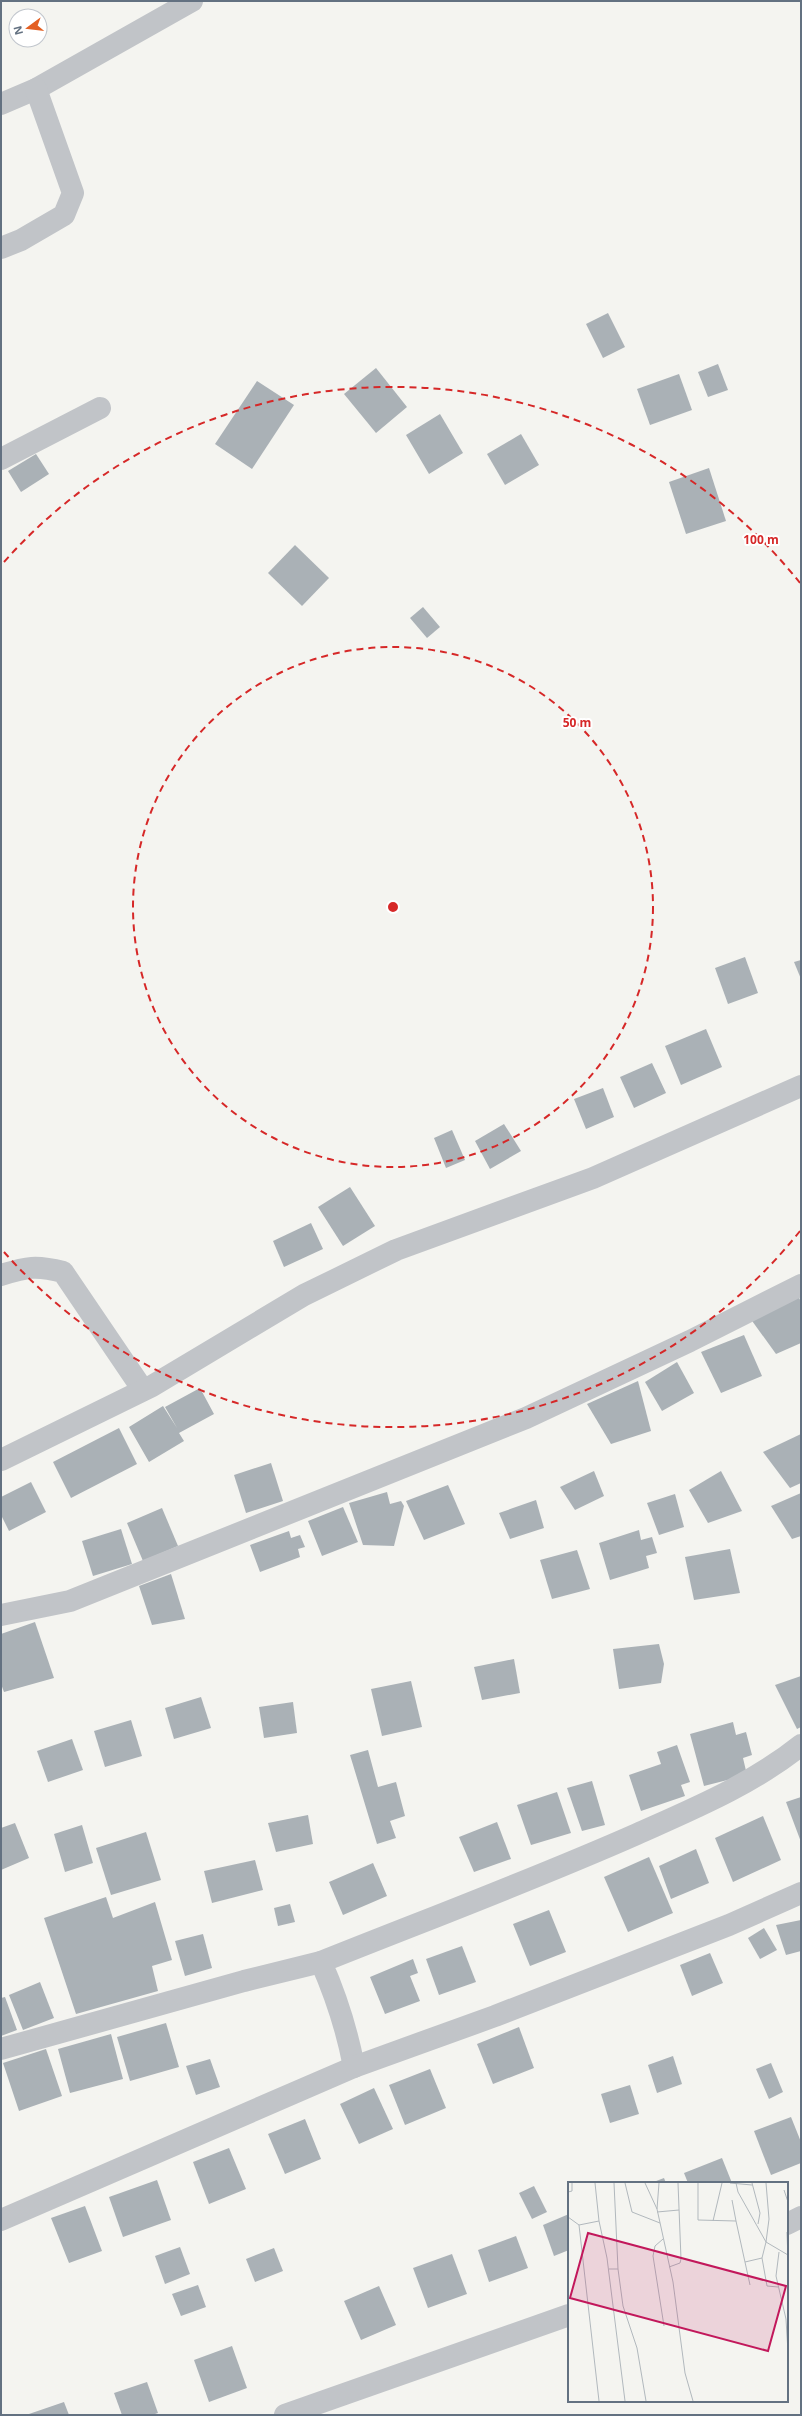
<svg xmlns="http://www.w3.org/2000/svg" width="802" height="2416" font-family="'Open Sans',sans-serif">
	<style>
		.building { fill: #aab1b6 }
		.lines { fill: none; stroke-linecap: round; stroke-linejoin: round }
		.minor { stroke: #c1c4c8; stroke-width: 22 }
		.ring { fill: none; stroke: #d62828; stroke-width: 2; stroke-dasharray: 7 5 }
		.inset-road { fill: none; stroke: #b1b8bd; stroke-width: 1 }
		.view { fill: #c2185b; fill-opacity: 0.15; stroke: #c2185b; stroke-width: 2 }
		.inset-edge { fill: none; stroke: #637181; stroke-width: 2 }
		.centre { fill: #d62828; stroke: #fff; stroke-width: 2 }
		.ring-label { font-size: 12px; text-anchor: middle; font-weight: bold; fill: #d62828; stroke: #fff; stroke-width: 4; stroke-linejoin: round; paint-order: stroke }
	</style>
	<rect width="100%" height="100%" fill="#f4f4f0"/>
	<!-- building -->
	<g class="building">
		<path d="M608 313 625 347 603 358 586 324Z"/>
		<path d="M718 364 728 390 708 397 698 372Z"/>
		<path d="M376 368 407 407 376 433 344 394Z"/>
		<path d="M679 374 692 410 650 425 637 389Z"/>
		<path d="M257 381 294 405 252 469 215 444Z"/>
		<path d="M440 414 463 453 429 474 406 435Z"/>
		<path d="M521 434 539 465 505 485 487 454Z"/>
		<path d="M36 454 49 474 21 492 8 471Z"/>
		<path d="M709 468 726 521 686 534 669 482Z"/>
		<path d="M295 545 329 578 302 606 268 573Z"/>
		<path d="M423 607 440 627 427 638 410 618Z"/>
		<path d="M745 957 758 993 728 1004 715 968Z"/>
		<path d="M801 960V979L794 962Z"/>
		<path d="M706 1029 722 1067 681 1085 665 1046Z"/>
		<path d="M652 1063 666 1093 634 1108 620 1077Z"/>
		<path d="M603 1088 614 1117 586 1129 574 1099Z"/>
		<path d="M504 1124 521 1151 490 1169 475 1141Z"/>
		<path d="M452 1130 465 1160 446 1168 434 1138Z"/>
		<path d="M350 1187 375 1226 343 1246 318 1207Z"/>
		<path d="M311 1223 323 1249 284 1267 273 1241Z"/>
		<path d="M797 1293 801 1302V1343L776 1354 750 1318Z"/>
		<path d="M744 1335 762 1376 721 1393 701 1352Z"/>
		<path d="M677 1362 694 1393 662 1411 645 1382Z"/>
		<path d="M638 1381 651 1431 611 1444 587 1404Z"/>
		<path d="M200 1388 214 1414 179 1433 184 1441 149 1462 129 1427 163 1406 177 1428 165 1407Z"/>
		<path d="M119 1428 137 1464 71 1498 53 1462Z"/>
		<path d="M801 1434V1483L790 1488 763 1452Z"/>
		<path d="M271 1463 283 1501 246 1513 234 1475Z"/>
		<path d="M594 1471 604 1496 575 1510 560 1487Z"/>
		<path d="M721 1471 742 1511 708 1523 689 1490Z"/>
		<path d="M31 1482 46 1512 9 1531 1 1515V1497Z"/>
		<path d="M448 1485 465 1524 424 1540 406 1501Z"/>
		<path d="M387 1492 390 1504 401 1501 404 1506 394 1546 363 1545 349 1503Z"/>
		<path d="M801 1493V1536L792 1539 771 1506Z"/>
		<path d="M675 1494 684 1527 659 1535 647 1503Z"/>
		<path d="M536 1500 544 1528 510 1539 499 1513Z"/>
		<path d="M343 1507 358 1542 322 1556 308 1521Z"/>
		<path d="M162 1508 178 1546 143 1561 127 1523Z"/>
		<path d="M121 1529 132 1564 93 1576 82 1541Z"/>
		<path d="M639 1530 641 1540 652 1537 657 1553 646 1556 649 1568 610 1580 599 1543Z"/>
		<path d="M289 1531 291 1538 300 1535 305 1547 298 1549 300 1557 260 1572 250 1545Z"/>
		<path d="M730 1549 740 1593 694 1600 685 1557Z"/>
		<path d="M577 1550 590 1589 552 1599 540 1560Z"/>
		<path d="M171 1574 185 1619 152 1625 139 1586Z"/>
		<path d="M35 1622 54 1678 4 1692 1 1684V1634Z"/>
		<path d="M659 1644 664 1664 661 1683 619 1689 613 1649Z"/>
		<path d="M514 1659 520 1693 482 1700 474 1667Z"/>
		<path d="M801 1676V1727L797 1729 775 1685Z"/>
		<path d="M411 1681 422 1727 382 1736 371 1689Z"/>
		<path d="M201 1697 211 1728 174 1739 165 1708Z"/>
		<path d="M293 1702 297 1733 264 1738 259 1707Z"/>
		<path d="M131 1720 142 1756 105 1767 94 1731Z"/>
		<path d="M733 1722 736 1735 746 1732 752 1755 743 1758 747 1775 704 1786 690 1734Z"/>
		<path d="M72 1739 83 1770 48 1782 37 1751Z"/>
		<path d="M677 1745 690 1782 681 1785 685 1796 641 1811 629 1775 661 1764 657 1752Z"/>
		<path d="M368 1750 378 1787 396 1782 405 1816 390 1821 396 1838 377 1844 350 1755Z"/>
		<path d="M592 1781 605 1825 582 1831 567 1788Z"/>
		<path d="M557 1792 571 1833 531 1845 517 1805Z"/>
		<path d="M801 1797V1842L786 1802Z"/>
		<path d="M308 1815 313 1844 276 1852 268 1823Z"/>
		<path d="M763 1816 781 1860 733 1882 715 1838Z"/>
		<path d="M497 1822 511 1859 474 1872 459 1837Z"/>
		<path d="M15 1823 29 1858 1 1870V1828Z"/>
		<path d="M82 1825 93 1863 65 1872 54 1834Z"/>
		<path d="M146 1832 161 1880 111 1895 96 1848Z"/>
		<path d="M696 1849 709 1883 671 1899 659 1866Z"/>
		<path d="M649 1857 673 1913 628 1932 604 1877Z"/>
		<path d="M255 1860 263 1890 212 1903 204 1871Z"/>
		<path d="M373 1863 387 1896 343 1915 329 1882Z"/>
		<path d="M106 1897 113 1918 155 1902 172 1960 152 1966 158 1991 76 2014 44 1918Z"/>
		<path d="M290 1904 295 1922 278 1926 274 1908Z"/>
		<path d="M549 1910 566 1952 530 1966 513 1924Z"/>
		<path d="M801 1920V1951L786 1955 776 1925Z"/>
		<path d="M764 1928 777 1950 760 1959 748 1938Z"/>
		<path d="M203 1934 212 1968 185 1976 175 1941Z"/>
		<path d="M462 1946 476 1982 439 1995 426 1959Z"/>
		<path d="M710 1953 723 1983 692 1996 680 1965Z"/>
		<path d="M413 1959 418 1973 410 1976 420 2001 385 2014 370 1977Z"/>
		<path d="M40 1982 54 2018 23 2030 9 1995Z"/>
		<path d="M5 1997 17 2030 1 2036V1998Z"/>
		<path d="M166 2023 179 2067 130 2081 117 2037Z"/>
		<path d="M519 2027 534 2068 493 2084 477 2044Z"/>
		<path d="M111 2034 123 2079 70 2093 58 2049Z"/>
		<path d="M46 2049 62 2096 19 2111 3 2063Z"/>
		<path d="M673 2056 682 2084 657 2093 648 2065Z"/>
		<path d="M210 2059 220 2087 196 2095 186 2066Z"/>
		<path d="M771 2063 783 2092 769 2099 756 2069Z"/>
		<path d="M430 2069 446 2108 405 2125 389 2085Z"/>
		<path d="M630 2085 639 2114 610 2123 601 2094Z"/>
		<path d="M374 2088 393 2129 359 2144 340 2104Z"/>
		<path d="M791 2117 801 2142V2163L771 2175 754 2131Z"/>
		<path d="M305 2119 321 2159 285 2174 268 2134Z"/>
		<path d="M229 2148 246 2189 209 2204 193 2162Z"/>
		<path d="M722 2158 732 2183H688L684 2173Z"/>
		<path d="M664 2178 666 2183H651Z"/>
		<path d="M157 2180 171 2220 123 2237 109 2197Z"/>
		<path d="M534 2186 547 2212 532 2219 519 2193Z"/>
		<path d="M85 2206 102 2251 69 2263 51 2218Z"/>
		<path d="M569 2214V2250L554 2256 543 2225Z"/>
		<path d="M516 2236 528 2268 489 2282 478 2250Z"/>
		<path d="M180 2247 190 2274 165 2284 155 2256Z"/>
		<path d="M274 2248 283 2271 255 2282 246 2259Z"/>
		<path d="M452 2254 467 2294 428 2308 413 2268Z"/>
		<path d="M198 2285 206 2307 181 2316 172 2294Z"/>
		<path d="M379 2286 396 2325 361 2340 344 2301Z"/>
		<path d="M232 2346 247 2388 209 2402 194 2360Z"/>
		<path d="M147 2382 158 2413 152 2415H122L114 2393Z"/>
		<path d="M64 2402 69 2415H26Z"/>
	</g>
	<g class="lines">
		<!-- minor -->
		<g class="minor">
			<path d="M1 104 36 89 192 1"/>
			<path d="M1 248 21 240 64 215 73 193 36 89"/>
			<path d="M1 459 100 408"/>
			<path d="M1 1275C27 1267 36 1265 63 1272L143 1390"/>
			<path d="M1 1460 152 1386 304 1295 396 1250 593 1178 801 1086"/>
			<path d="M1 1615 70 1601 526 1418 690 1341 801 1285"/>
			<path d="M1 2049 244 1981 321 1962"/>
			<path d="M354 2067C347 2030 336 1996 321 1962 426 1920 533 1880 637 1834 695 1808 751 1785 801 1745"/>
			<path d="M1 2220 354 2067 495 2016 729 1925 801 1893"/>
			<path d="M787 2224 801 2217"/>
			<path d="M285 2415 569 2315"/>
		</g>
	</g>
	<!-- distance rings -->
	<g class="ring">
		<circle cx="393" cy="907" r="260"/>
		<path d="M800 1231A520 520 0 0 1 4 1252M4 562A520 520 0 0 1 800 583"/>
	</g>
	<!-- overview -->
	<g transform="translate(568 2182)">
		<rect width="220" height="220" fill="#f4f4f0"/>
		<path class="inset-road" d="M27 1 31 39 39 76 57 219M46 1 50 87M57 1 64 30 92 41M77 1 89 27 105 100 117 191 125 219M130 1V38L168 39 182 103M162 1 184 3M168 1 170 10 198 60 194 76 199 104 210 105M184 1 192 31 190 42M198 1 201 37 198 60 220 73M216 8 220 20M0 10 4 9V1M164 18 168 39M89 27 91 1M89 30 111 28M0 35 11 43M31 39 11 43 31 219M145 39 154 1M219 50 220 78M95 57 87 64 85 74 96 144M211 70 208 94 218 137 220 170M177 80 194 76M101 85 112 81 113 77 110 1M41 87H50L55 124 69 166 78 219"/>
		<path class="view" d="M20 51 218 104 200 169 2 116Z"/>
		<rect width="220" height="220" class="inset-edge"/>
	</g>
	<circle cx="393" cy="907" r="6" class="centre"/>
	<g class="ring-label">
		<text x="761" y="544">100 m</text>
		<text x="577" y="727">50 m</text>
	</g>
	<!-- border -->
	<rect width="802" height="2416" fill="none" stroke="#637181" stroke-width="4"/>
	<!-- north arrow -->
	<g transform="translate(28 28) rotate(255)"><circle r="19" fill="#ffffff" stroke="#c1c6cd"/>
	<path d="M0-3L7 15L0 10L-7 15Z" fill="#e35f22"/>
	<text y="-6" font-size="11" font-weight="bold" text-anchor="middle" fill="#637181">N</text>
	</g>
</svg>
